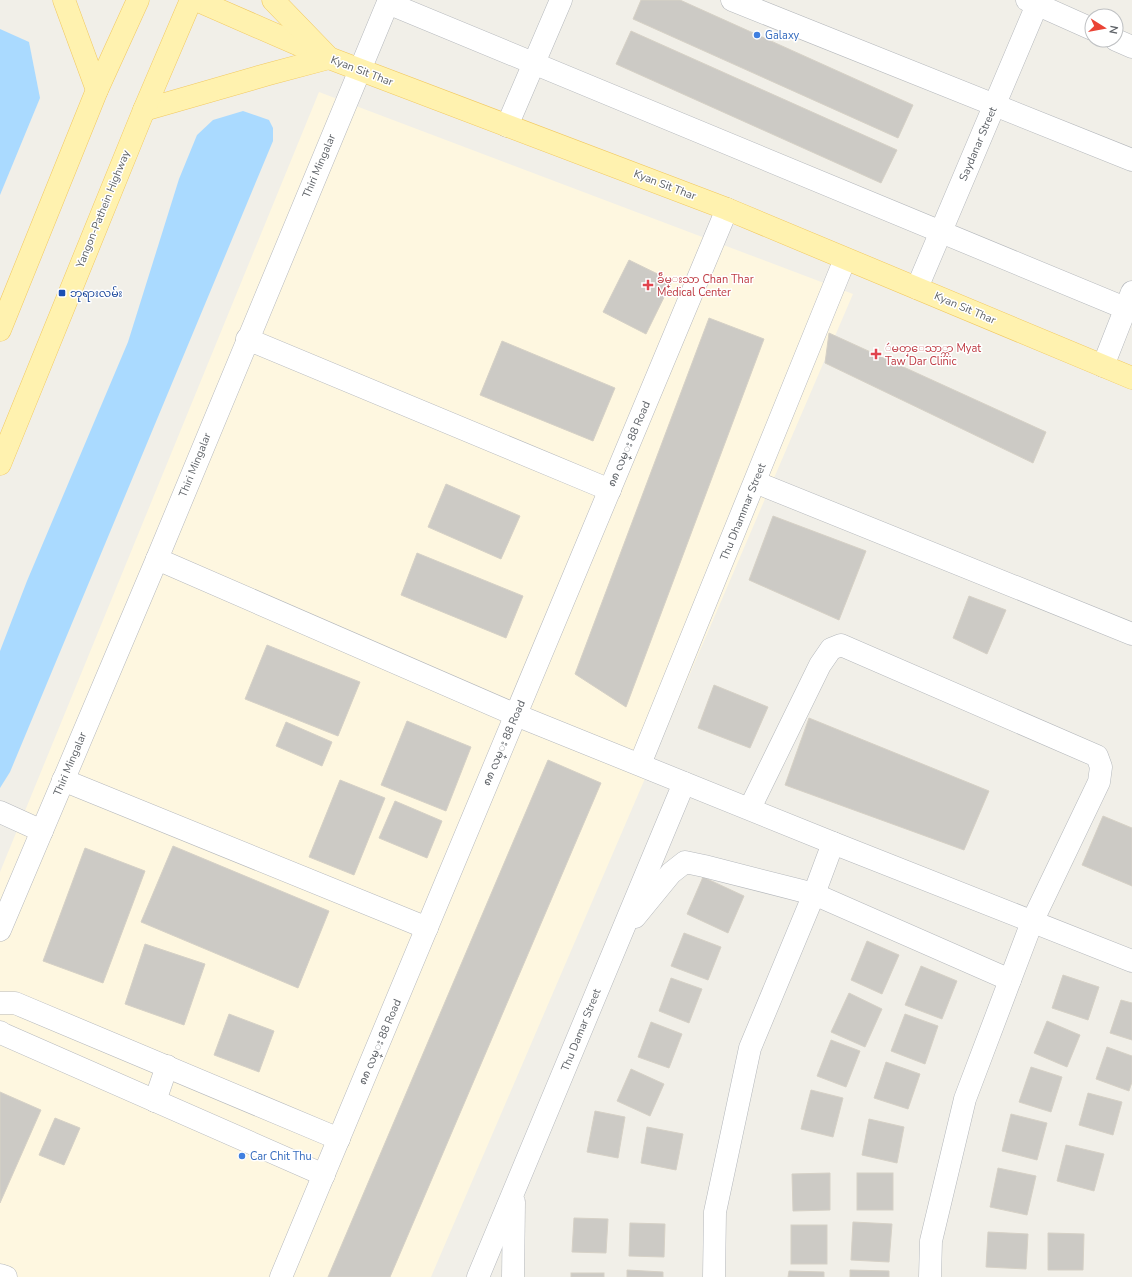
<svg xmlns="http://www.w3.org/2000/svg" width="1132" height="1277" font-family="'Nunito Sans','Noto Sans Myanmar',sans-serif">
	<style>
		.commercial { fill: #fef7e0 }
		.water { fill: #aadaff }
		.building { fill: #cccac5; stroke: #d6d1c6 }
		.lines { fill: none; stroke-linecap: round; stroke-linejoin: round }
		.minor-casing { stroke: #b5b8bc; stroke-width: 23 }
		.major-casing { stroke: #f2c960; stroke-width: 23 }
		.minor { stroke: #fff; stroke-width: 22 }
		.major { stroke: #fff2af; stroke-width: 22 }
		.shop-dot { fill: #3f7fe0; stroke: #fff; stroke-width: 1.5 }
		.health-dot { fill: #e0444e; stroke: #fff; stroke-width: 1.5 }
		.transit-dot { fill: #1a4fb4; stroke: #fff; stroke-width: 1.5 }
		.labels { text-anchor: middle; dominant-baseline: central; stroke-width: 3; stroke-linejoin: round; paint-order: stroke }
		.shop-label { font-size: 11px; fill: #366cbe; stroke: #fff; text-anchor: start }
		.street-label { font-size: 11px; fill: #5f6368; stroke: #fff }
		.health-label { font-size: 11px; fill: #be3a42; stroke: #fff; text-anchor: start }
		.transit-label { font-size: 11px; fill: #164399; stroke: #fff; text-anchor: start }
	</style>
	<rect width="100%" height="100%" fill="#f1efe8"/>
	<!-- commercial -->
	<path class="commercial" d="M319 92 853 294 431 1277H0V872Z"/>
	<!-- water -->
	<g class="water">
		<path d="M0 29 29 42 40 98 0 195Z"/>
		<path d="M243 111 269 120 273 128V141L10 772 0 788V651L27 581 128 342 179 179 197 135 213 120Z"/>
	</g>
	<!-- building -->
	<g class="building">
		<path d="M641 0H680L913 105 898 138 633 19Z"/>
		<path d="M631 31 897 150 881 183 616 64Z"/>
		<path d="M629 260 672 281 646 334 603 312Z"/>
		<path d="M709 318 764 339 626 707 575 674Z"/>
		<path d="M829 333 1046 432 1033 463 825 363Z"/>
		<path d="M502 341 615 388 593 441 480 395Z"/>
		<path d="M446 484 520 516 501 559 428 527Z"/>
		<path d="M773 516 866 551 839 620 749 580Z"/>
		<path d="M417 553 523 596 506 638 401 595Z"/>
		<path d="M969 596 1006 610 987 654 953 638Z"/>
		<path d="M267 645 360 682 338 736 245 699Z"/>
		<path d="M714 685 768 707 750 748 698 728Z"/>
		<path d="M809 718 989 791 964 850 785 785Z"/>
		<path d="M407 721 471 747 446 811 381 785Z"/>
		<path d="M286 722 332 742 322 766 276 746Z"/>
		<path d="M548 760 601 783 390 1277H328Z"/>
		<path d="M340 780 385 798 354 875 309 857Z"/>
		<path d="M395 801 442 821 427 858 379 838Z"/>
		<path d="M1103 816 1132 828V886L1082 865Z"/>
		<path d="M173 846 329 911 298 988 141 922Z"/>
		<path d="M85 848 145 871 103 983 43 961Z"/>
		<path d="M703 877 744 896 728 933 687 914Z"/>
		<path d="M684 933 721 947 708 980 671 966Z"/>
		<path d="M867 941 899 955 882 994 851 980Z"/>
		<path d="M145 944 205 964 184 1025 125 1004Z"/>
		<path d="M921 966 957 981 942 1019 905 1005Z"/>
		<path d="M1063 975 1099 987 1088 1020 1052 1008Z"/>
		<path d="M671 978 702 989 689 1023 659 1011Z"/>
		<path d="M849 993 882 1009 865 1047 831 1032Z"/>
		<path d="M1121 1000 1132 1003V1040L1110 1033Z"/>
		<path d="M229 1014 274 1031 259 1072 214 1055Z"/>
		<path d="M905 1014 938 1026 925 1064 891 1051Z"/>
		<path d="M1047 1021 1080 1035 1067 1067 1034 1053Z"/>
		<path d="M651 1022 682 1034 669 1068 638 1057Z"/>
		<path d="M831 1040 860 1051 846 1087 817 1076Z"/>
		<path d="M1107 1047 1132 1056V1082L1129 1091 1096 1079Z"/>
		<path d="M886 1062 920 1074 908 1109 874 1098Z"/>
		<path d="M1031 1067 1062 1077 1051 1112 1019 1102Z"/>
		<path d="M631 1069 664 1084 650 1116 617 1101Z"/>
		<path d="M811 1090 843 1098 833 1137 801 1129Z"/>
		<path d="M0 1092 41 1110 0 1203Z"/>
		<path d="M1088 1093 1122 1102 1113 1135 1079 1125Z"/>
		<path d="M595 1111 625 1117 618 1158 587 1152Z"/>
		<path d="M1011 1114 1047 1123 1037 1160 1002 1151Z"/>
		<path d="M55 1118 80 1128 64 1165 39 1155Z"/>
		<path d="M869 1119 904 1127 897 1163 862 1155Z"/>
		<path d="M647 1127 683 1134 676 1170 641 1163Z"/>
		<path d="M1066 1145 1104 1154 1094 1191 1057 1181Z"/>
		<path d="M998 1168 1036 1176 1027 1215 990 1207Z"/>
		<path d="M830 1173V1210L793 1211 792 1174Z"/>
		<rect x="857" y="1173" width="36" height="37"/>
		<path d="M574 1218 608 1219 606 1253 572 1252Z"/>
		<path d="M853 1222 892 1224 889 1262 851 1260Z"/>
		<path d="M630 1223 665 1224 664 1257 629 1256Z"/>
		<rect x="791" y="1225" width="36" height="39"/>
		<path d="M988 1232 1028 1234 1026 1269 986 1267Z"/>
		<path d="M1048 1233 1084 1234 1083 1270H1048Z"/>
		<path d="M627 1270 663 1272V1277H627Z"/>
		<path d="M850 1270 889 1271V1277H850Z"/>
		<path d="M789 1271 824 1272V1277H788Z"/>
		<rect x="571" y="1273" width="33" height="4"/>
	</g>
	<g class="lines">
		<defs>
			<g id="minor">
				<path d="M732 0 1132 160"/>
				<path d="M1027 0 1092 29"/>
				<path d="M388 3 1132 311"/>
				<path d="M1116 40 1132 47"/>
				<path d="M507 126 561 0"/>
				<path d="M917 288 1039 0"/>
				<path d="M247 339 610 490"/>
				<path d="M1103 366 1132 292"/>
				<path d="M755 482 1132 634"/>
				<path d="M157 559 516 715 833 843 1132 961"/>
				<path d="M640 764 845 259"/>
				<path d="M63 780 427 928"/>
				<path d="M750 808 820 665 831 649 841 645 1097 756 1101 767 1099 782 1032 922 965 1099 931 1241 930 1277"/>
				<path d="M0 812 42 831"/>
				<path d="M635 917 671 873 685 862 704 866 814 894 1010 980"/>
				<path d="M0 930 157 559 389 0"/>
				<path d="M0 1003H15L339 1139"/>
				<path d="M0 1032 3 1034 324 1175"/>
				<path d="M155 1101 167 1066"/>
				<path d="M0 1275 6 1277"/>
				<path d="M281 1277 727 209"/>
				<path d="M478 1277 684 783"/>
				<path d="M513 1277 514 1202"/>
				<path d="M714 1277 715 1212 750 1048 814 894 833 843"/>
			</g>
			<g id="major">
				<path d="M64 0 97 90"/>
				<path d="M196 0 329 58 727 209 1132 378"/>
				<path d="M144 110 269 74 329 58 273 0"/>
				<path d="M0 330 97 90 138 0"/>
				<path d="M0 464 144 110 191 0"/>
			</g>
		</defs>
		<!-- minor casing -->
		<use href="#minor" class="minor-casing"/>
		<!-- major casing -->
		<use href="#major" class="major-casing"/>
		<!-- minor -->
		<use href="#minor" class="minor"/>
		<!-- major -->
		<use href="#major" class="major"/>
	</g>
	<!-- markers -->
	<g class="shop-dot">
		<circle cx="757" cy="35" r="4"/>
		<circle cx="242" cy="1156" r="4"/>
	</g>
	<g class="health-dot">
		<path d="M646 279h4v4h4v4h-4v4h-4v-4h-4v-4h4z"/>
		<path d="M874 348h4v4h4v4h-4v4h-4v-4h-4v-4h4z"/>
	</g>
	<rect class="transit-dot" x="58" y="289" width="8" height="8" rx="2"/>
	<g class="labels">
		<!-- shop labels -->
		<g class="shop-label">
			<text x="765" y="35">Galaxy</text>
			<text x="250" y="1156">Car Chit Thu</text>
		</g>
		<!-- street labels -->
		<g class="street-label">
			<text transform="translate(362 71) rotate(21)">Kyan Sit Thar</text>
			<text transform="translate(978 144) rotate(-67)">Saydanar Street</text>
			<text transform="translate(319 166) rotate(-67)">Thiri Mingalar</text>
			<text transform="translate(665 185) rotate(21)">Kyan Sit Thar</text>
			<text transform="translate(103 209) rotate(-68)">Yangon-Pathein Highway</text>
			<text transform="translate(965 308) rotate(23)">Kyan Sit Thar</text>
			<text transform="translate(629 444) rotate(-67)">၈၈ လမ္း 88 Road</text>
			<text transform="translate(195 465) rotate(-68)">Thiri Mingalar</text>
			<text transform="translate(743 512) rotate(-68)">Thu Dhammar Street</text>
			<text transform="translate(504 743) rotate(-67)">၈၈ လမ္း 88 Road</text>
			<text transform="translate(70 764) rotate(-67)">Thiri Mingalar</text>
			<text transform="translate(581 1030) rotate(-68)">Thu Damar Street</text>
			<text transform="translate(380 1042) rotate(-67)">၈၈ လမ္း 88 Road</text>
		</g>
		<!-- health labels -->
		<g class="health-label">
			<text x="657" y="279">ခဵမ္းသာ Chan Thar<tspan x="657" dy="13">Medical Center</tspan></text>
			<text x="885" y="348">ဴမတ္ေသာ္တာ Myat<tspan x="885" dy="13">Taw Dar Clinic</tspan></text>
		</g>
		<!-- transit labels -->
		<g class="transit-label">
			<text x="70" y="293">ဘုရားလမ်း</text>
		</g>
	</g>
	<!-- north arrow -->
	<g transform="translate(1104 28) rotate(101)"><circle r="19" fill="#ffffff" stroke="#bfc1c3"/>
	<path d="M0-3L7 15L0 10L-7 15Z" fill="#ea4335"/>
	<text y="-6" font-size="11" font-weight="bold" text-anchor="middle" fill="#5f6368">N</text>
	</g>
</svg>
